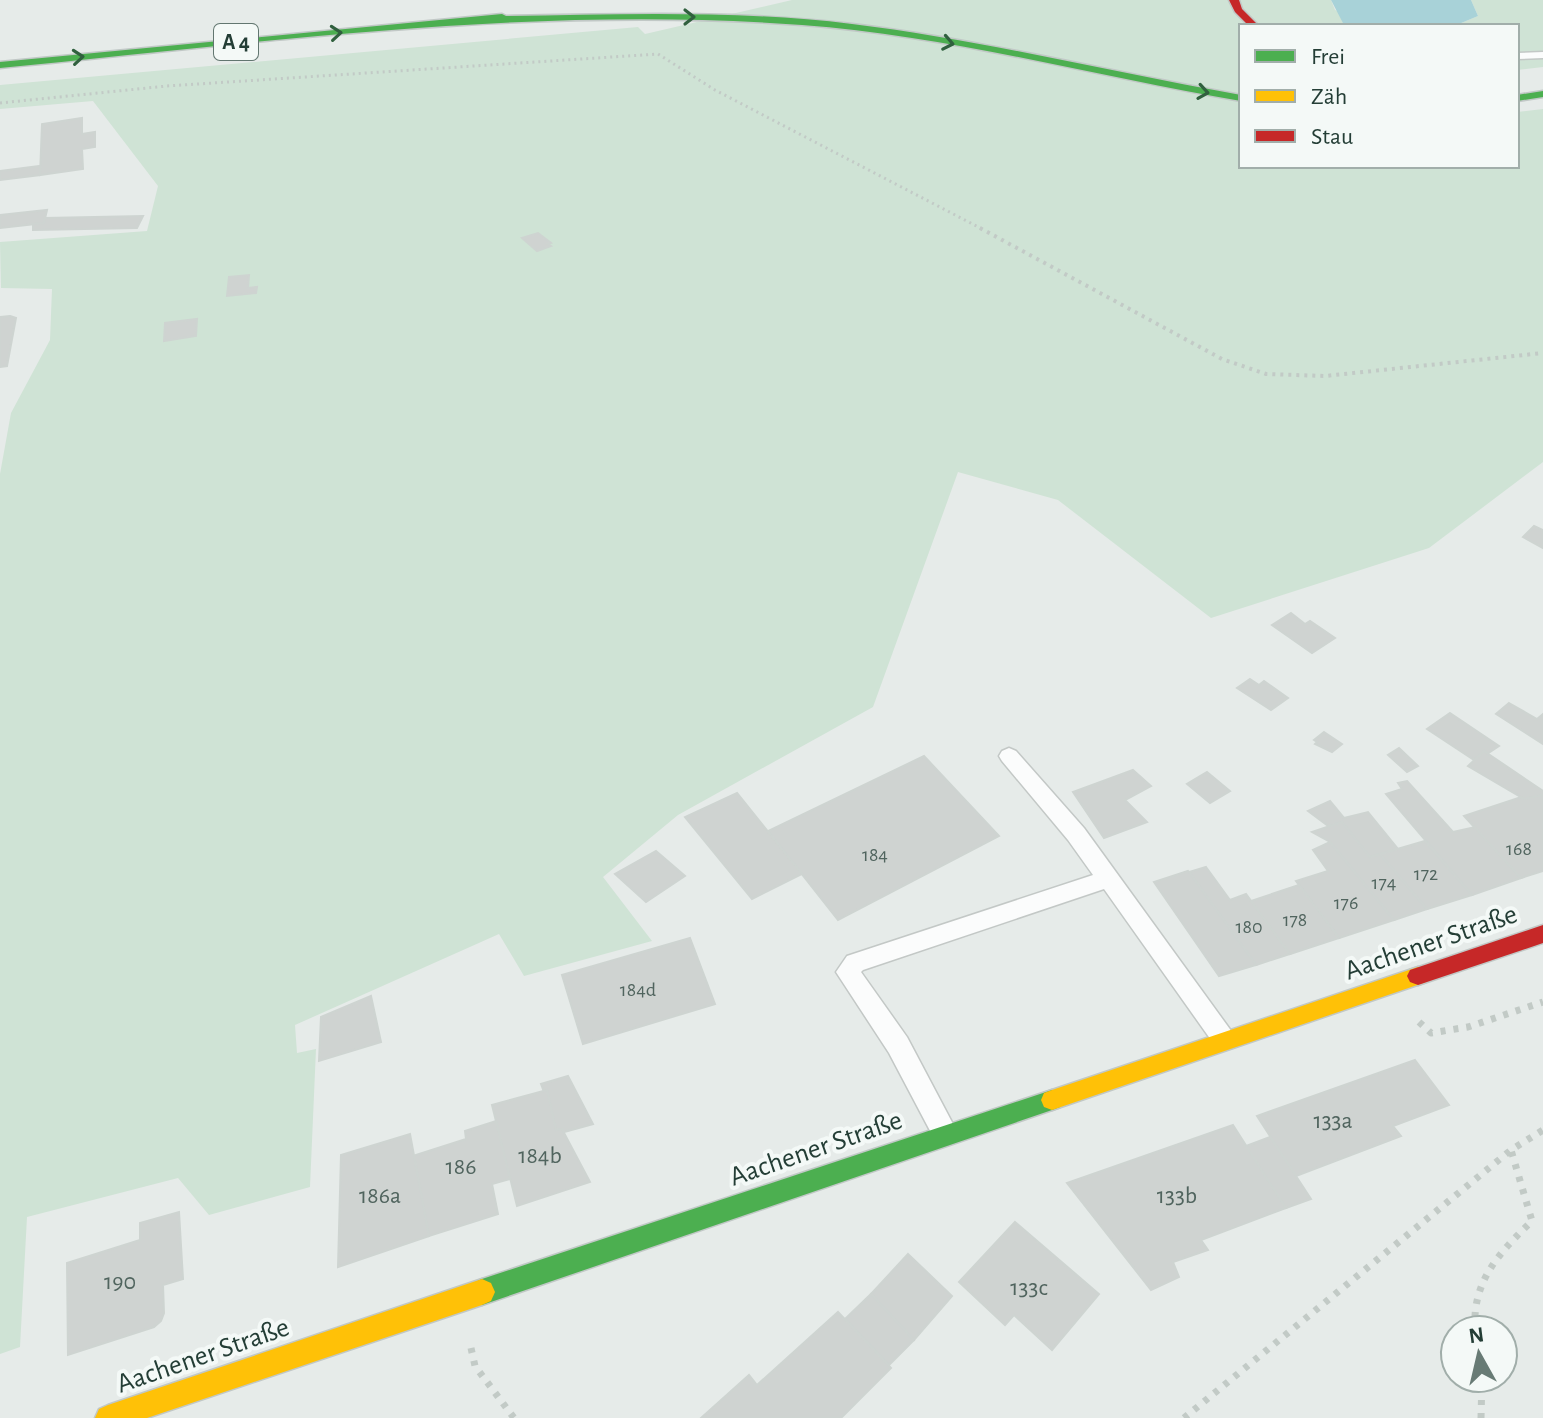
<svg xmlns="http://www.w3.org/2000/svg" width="1543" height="1418" font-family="'Alegreya Sans',sans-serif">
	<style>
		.green { fill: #cfe3d5 }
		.water { fill: #a8d2d8 }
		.building { fill: #cfd3d1; stroke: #ced4d1; stroke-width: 2 }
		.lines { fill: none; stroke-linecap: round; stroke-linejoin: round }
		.lane-casing { stroke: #c3c8c6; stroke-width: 3 }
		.fast-casing { stroke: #c1c8c6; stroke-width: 3 }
		.slow-casing { stroke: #c1c8c6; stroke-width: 3 }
		.jam-casing { stroke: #c1c8c6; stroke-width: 3 }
		.path-far2 { stroke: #c2cac6; stroke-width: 3; stroke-dasharray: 2 4; stroke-linecap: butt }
		.path-far1 { stroke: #c2cac6; stroke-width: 4; stroke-dasharray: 3 5; stroke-linecap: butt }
		.path { stroke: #c2cac6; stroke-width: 7; stroke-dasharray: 5 8; stroke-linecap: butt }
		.lane { fill: #fbfcfc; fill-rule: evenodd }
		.fast { fill: #4caf50; fill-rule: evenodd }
		.slow { fill: #ffc107; fill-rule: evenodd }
		.jam { fill: #c62828; fill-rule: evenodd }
		.oneway { stroke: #30603e }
		.labels { text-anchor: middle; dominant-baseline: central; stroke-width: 8; stroke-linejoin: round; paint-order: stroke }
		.number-label { font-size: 20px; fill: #50645e }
		.shield { fill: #f4f9f7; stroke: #627670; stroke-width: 2 }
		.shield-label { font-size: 22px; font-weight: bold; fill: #243e36 }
		.near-number-label { font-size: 24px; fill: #50645e }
		.near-street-label { font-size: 28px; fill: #243e36; stroke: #f4f9f7 }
	</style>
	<rect width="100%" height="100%" fill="#e6ebe9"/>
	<!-- green -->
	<g class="green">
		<path d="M792 0H1331L1335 10 1378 26H1241V166H1517V112L1543 109V462L1429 548 1211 618 1058 500 958 472 873 707 678 815 603 877 652 941 524 976 499 934 295 1025 297 1053 316 1049 310 1187 209 1215 178 1178 27 1217 20 1347 0 1354V474L11 413 50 340 52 289 1 288 0 242 147 231 158 186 93 101 0 109V85L638 27 645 34Z"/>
		<path d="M1471 0H1543V67L1517 70V26H1454L1478 16Z"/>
	</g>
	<!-- water -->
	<path class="water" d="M1331 0H1471L1478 16 1454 26 1344 25Z"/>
	<!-- building -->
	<g class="building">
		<path d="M82 118V134L95 132V147L82 149 83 169 40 175 42 124Z"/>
		<path d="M40 166V175L0 180V171Z"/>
		<path d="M47 210 44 223 0 228V215Z"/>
		<path d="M143 216 137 228 33 230V224L44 223 45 218Z"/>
		<path d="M538 233 551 243 548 244 551 246 537 251 522 238Z"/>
		<path d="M249 275 248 288 257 287 256 293 227 296 229 277Z"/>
		<path d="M10 316 16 318 7 366 0 367V317Z"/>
		<path d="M197 319 196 336 164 341 165 323Z"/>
		<path d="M1534 526 1543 530V548L1523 537Z"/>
		<path d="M1291 613 1305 624 1310 621 1335 638 1312 653 1272 625Z"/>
		<path d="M1250 679 1259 685 1264 681 1288 698 1271 710 1237 688Z"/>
		<path d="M1509 703 1537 719 1543 714V744L1496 714Z"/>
		<path d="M1450 713 1499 746 1487 754 1484 751 1474 760 1427 729Z"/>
		<path d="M1324 732 1342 744 1332 752 1315 744 1317 742 1314 740Z"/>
		<path d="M1399 748 1418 766 1407 772 1388 755Z"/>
		<path d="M1484 751 1543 791V795L1524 799 1468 766Z"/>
		<path d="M924 756 999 836 838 920 768 831Z"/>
		<path d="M1133 770 1151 786 1125 800 1147 822 1104 838 1073 792Z"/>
		<path d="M1207 772 1230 791 1210 803 1187 784Z"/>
		<path d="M1407 781 1453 832 1475 827 1521 878 1472 895 1386 794 1402 789 1398 783Z"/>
		<path d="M737 793 802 874 752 899 685 817Z"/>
		<path d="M1543 795V871L1521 878 1464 816 1521 797 1524 799Z"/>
		<path d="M1330 801 1344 818 1368 812 1398 849 1370 857 1342 822 1328 826 1308 811Z"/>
		<path d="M1342 822 1370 857 1380 854 1427 909 1394 920 1330 842 1312 832Z"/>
		<path d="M1425 841 1472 895 1427 909 1380 854Z"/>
		<path d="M1330 842 1394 920 1339 938 1296 881 1328 871 1313 850Z"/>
		<path d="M656 851 685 876 646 902 615 874Z"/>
		<path d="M1206 867 1230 900 1246 894 1290 954 1256 965 1189 872Z"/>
		<path d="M1188 871 1189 872 1256 965 1219 976 1154 882Z"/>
		<path d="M1299 885 1339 938 1290 954 1251 901Z"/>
		<path d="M690 938 715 1004 583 1044 562 975Z"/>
		<path d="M371 996 381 1042 319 1061 321 1017Z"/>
		<path d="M1415 1060 1449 1105 1393 1126 1401 1136 1296 1176 1257 1116Z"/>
		<path d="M568 1076 593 1124 564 1132 562 1129 556 1130 547 1090 544 1092 541 1084Z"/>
		<path d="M547 1090 556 1130 562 1129 590 1182 517 1206 492 1105Z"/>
		<path d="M496 1121 510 1179 492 1184 498 1214 429 1236 413 1156 466 1139 465 1131Z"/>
		<path d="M1233 1125 1286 1208 1201 1240 1208 1250 1173 1262 1179 1277 1151 1290 1067 1183Z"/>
		<path d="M410 1134 429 1236 338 1267 341 1155Z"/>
		<path d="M1270 1137 1296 1176 1311 1199 1286 1208 1246 1146Z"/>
		<path d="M179 1212 183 1279 163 1285 164 1313 161 1321 154 1327 68 1355 67 1263 140 1240V1223Z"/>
		<path d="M1015 1222 1099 1294 1052 1350 1014 1315 1005 1325 959 1282Z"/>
		<path d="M908 1254 952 1296 914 1340 871 1294Z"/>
		<path d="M871 1294 914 1340 889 1365 845 1319Z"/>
		<path d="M838 1312 891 1368 841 1418H701L749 1375 757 1385Z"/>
	</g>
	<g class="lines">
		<defs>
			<g id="lane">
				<path d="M1543 52V58L1517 59V53Z"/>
				<path d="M1009 748 1016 751 1084 828 1237 1039 1234 1047 1225 1050 1216 1047 1104 889 863 970 861 972 907 1037 954 1126 958 1134 954 1142 945 1146 936 1142 889 1053 836 972 847 956 1093 875 1068 840 1002 761 999 756 1002 751Z"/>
			</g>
			<g id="fast">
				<path d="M502 14 506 16C622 14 737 10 852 24 983 40 1111 72 1241 95V101C1095 76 950 36 802 25 534 5 266 42 0 68V62Z"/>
				<path d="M1543 91V97L1517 101V95Z"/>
				<path d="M1052 1090 1060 1093 1063 1100 1060 1107 1052 1110 482 1305 473 1301 469 1292 473 1283 482 1279Z"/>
			</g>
			<g id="slow">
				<path d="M1418 967 1426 970 1429 976 1426 982 1052 1110 1044 1107 1041 1100 1044 1093 1052 1090Z"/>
				<path d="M482 1279 491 1283 495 1292 491 1301 482 1305 147 1418H95L99 1409 108 1405Z"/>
			</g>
			<g id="jam">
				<path d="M1229 0H1239L1242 9 1259 26H1249L1235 12Z"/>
				<path d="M1543 925V943L1418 985 1410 982 1407 976 1410 970Z"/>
			</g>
		</defs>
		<!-- lane casing -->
		<use href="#lane" class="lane-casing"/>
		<!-- fast casing -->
		<use href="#fast" class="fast-casing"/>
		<!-- slow casing -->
		<use href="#slow" class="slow-casing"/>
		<!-- jam casing -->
		<use href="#jam" class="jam-casing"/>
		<!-- path-far2 -->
		<path class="path-far2" d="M0 103 167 86 658 54 715 90 984 230"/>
		<!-- path-far1 -->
		<path class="path-far1" d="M980 228 1222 359 1266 374 1325 376 1543 353"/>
		<!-- path -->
		<g class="path">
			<path d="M1419 1022 1431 1033 1468 1027 1543 1002"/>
			<path d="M1475 1330C1472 1281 1499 1253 1532 1221L1511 1150"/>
			<path d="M471 1348 475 1366 514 1418"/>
			<path d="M1184 1418 1511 1150 1543 1130"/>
			<path d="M1481 1418 1482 1378"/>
		</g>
		<!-- lane -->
		<use href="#lane" class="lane"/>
		<!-- fast -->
		<use href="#fast" class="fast"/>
		<!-- slow -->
		<use href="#slow" class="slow"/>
		<!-- jam -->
		<use href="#jam" class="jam"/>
	</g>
	<!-- one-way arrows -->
	<defs><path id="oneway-chevron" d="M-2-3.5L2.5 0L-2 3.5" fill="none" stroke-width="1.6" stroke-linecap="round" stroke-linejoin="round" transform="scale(2)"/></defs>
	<g class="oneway">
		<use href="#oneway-chevron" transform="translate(689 17)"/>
		<use href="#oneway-chevron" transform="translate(336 33) rotate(-5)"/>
		<use href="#oneway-chevron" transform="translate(948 43) rotate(11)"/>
		<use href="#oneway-chevron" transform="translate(78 57) rotate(-5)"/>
		<use href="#oneway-chevron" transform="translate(1203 92) rotate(9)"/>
	</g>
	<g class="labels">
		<!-- number labels -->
		<g class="number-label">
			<text x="1519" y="849">168</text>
			<text x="875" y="855">184</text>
			<text x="1426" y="874">172</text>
			<text x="1384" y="883">174</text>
			<text x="1346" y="903">176</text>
			<text x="1295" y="920">178</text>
			<text x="1249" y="927">180</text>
			<text x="638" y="990">184d</text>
		</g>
		<!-- shield labels -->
		<rect class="shield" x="214" y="24" width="44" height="36" rx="6"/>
		<g class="shield-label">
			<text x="236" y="42">A 4</text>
		</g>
		<!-- near-number labels -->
		<g class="near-number-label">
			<text x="1333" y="1121">133a</text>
			<text x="540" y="1156">184b</text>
			<text x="461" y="1167">186</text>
			<text x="380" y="1196">186a</text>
			<text x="1177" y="1196">133b</text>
			<text x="120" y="1282">190</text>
			<text x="1029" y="1288">133c</text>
		</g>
		<!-- near-street labels -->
		<g class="near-street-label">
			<text transform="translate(1431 943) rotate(-19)">Aachener Straße</text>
			<text transform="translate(816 1149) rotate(-19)">Aachener Straße</text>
			<text transform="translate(203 1356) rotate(-19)">Aachener Straße</text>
		</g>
	</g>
	<!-- legend -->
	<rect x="1239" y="24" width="280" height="144" fill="#f4f9f7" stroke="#a1aeaa" stroke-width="2"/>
	<rect x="1255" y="50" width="40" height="12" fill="#4caf50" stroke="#a1aeaa" stroke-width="2"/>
	<text x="1311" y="64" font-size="24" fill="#243e36">Frei</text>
	<rect x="1255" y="90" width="40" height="12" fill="#ffc107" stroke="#a1aeaa" stroke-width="2"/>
	<text x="1311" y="104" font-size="24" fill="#243e36">Zäh</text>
	<rect x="1255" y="130" width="40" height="12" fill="#c62828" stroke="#a1aeaa" stroke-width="2"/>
	<text x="1311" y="144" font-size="24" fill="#243e36">Stau</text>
	<!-- north arrow -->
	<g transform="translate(1479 1354) rotate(352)"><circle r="38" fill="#f4f9f7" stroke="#a1aeaa" stroke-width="2"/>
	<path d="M0-6L14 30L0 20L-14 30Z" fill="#687b75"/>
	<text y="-12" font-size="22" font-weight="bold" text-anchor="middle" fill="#243e36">N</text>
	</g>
</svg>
